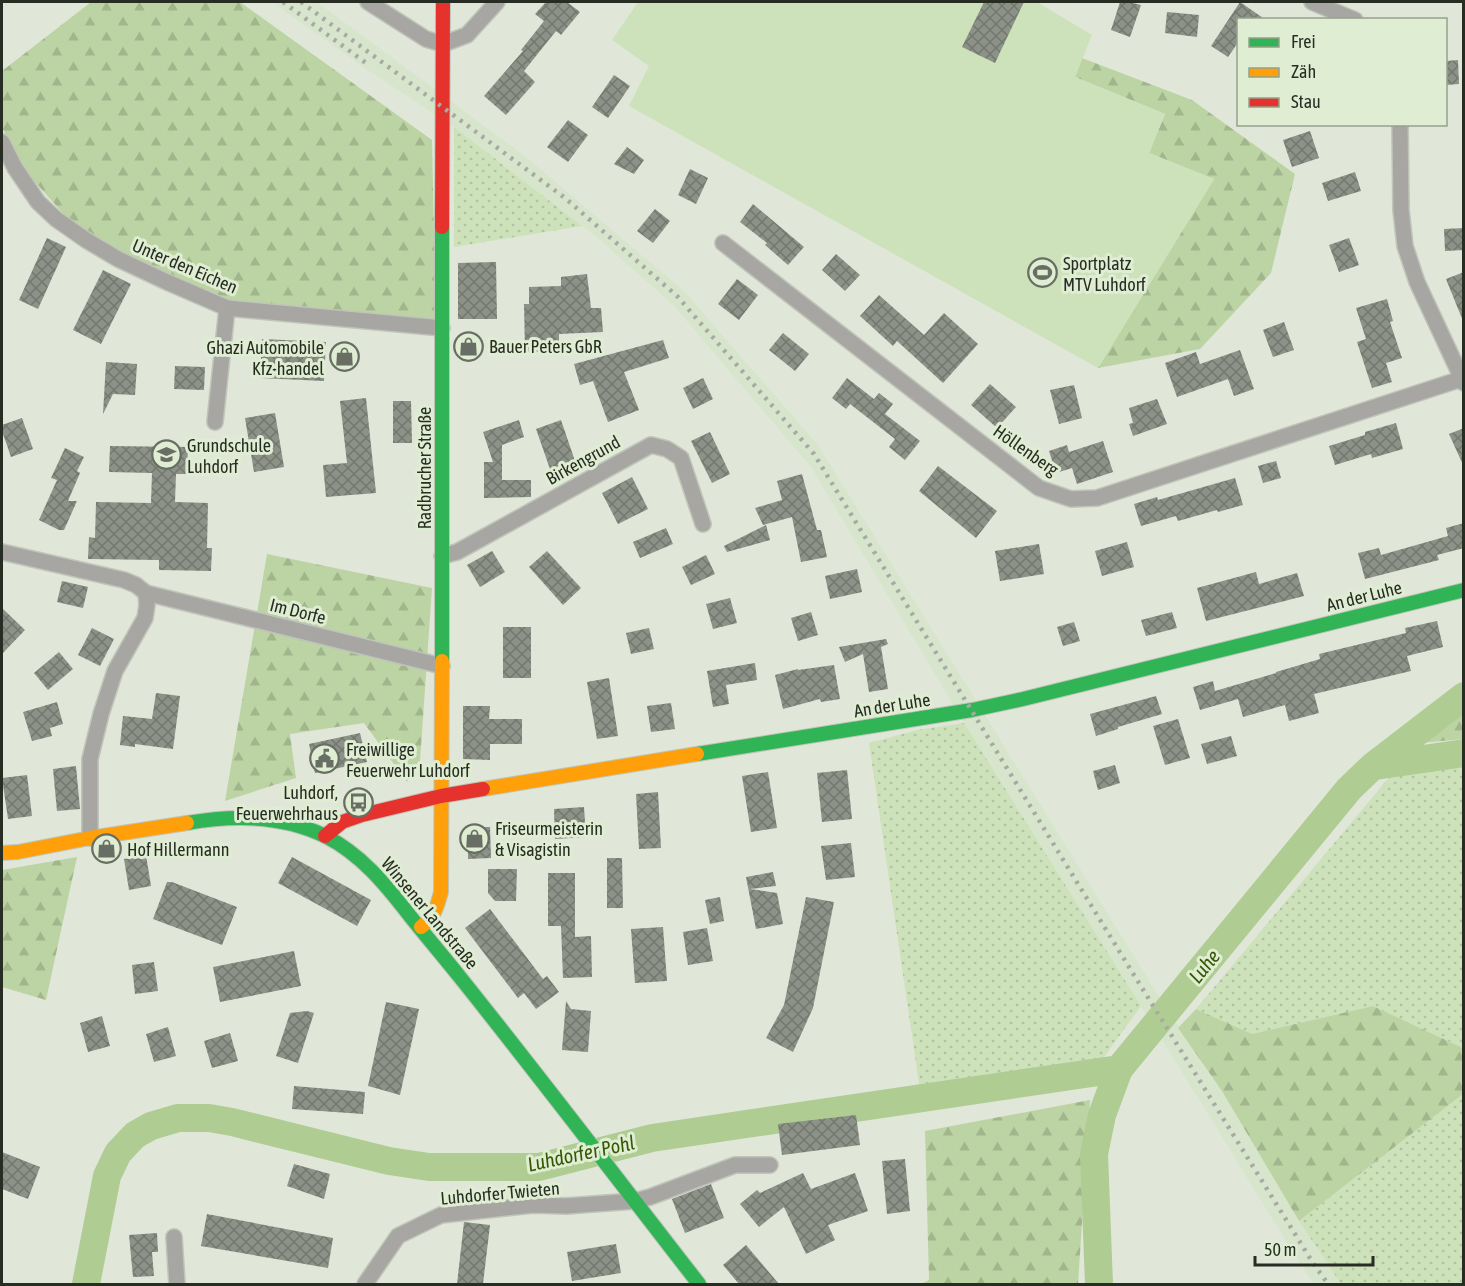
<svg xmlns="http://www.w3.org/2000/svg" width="1465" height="1286" font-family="'Asap Condensed',sans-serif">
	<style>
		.built { fill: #d8e5cd }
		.grass { fill: url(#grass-dots) }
		.forest { fill: url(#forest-firs) }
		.garden { fill: #cde2ba }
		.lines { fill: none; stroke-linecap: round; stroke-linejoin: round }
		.river { stroke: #afcc93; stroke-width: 28 }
		.building { fill: url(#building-cross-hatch) }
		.street-casing { stroke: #bfc5b9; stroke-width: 18 }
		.fast-casing { stroke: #bfc5b9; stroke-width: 16 }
		.slow-casing { stroke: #bfc5b9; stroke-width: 16 }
		.jam-casing { stroke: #bfc5b9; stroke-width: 16 }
		.street { stroke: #a8a6a3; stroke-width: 15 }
		.fast { stroke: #30b455; stroke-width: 14 }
		.slow { stroke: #ff9f0a; stroke-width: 14 }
		.jam { stroke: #e5322d; stroke-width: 14 }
		.rail { stroke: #a7aaa3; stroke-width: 4.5; stroke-dasharray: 3 6; stroke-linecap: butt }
		.labels { text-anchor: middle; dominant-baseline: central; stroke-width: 6; stroke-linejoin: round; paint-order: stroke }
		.poi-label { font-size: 18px; fill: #282d24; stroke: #dfedd3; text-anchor: start }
		.street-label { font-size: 18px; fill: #282d24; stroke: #dfedd3 }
		.water-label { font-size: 20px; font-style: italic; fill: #375803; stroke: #dfedd3 }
	</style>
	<defs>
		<pattern id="grass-dots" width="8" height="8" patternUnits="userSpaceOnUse" patternTransform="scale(1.5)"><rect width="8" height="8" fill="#cde2ba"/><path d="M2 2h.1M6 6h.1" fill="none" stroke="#b0c2a0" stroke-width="1.8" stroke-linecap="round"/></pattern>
		<pattern id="forest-firs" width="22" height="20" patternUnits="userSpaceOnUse" patternTransform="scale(1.5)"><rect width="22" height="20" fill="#bcd4a4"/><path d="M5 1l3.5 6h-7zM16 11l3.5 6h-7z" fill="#a2b68d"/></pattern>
		<pattern id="building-cross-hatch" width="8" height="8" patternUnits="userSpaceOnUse" patternTransform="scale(1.5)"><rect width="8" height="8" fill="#8d9288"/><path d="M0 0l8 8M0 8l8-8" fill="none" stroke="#73786f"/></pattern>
	</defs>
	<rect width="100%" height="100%" fill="#e0e7d9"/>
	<!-- built -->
	<path class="built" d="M272 2H317L525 156 684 291 818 445 1158 995 1222 1091 1299 1221 1341 1284H1314L1290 1248 1200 1101 964 723 811 467 674 306 599 239 454 127 369 71Z"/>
	<!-- grass -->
	<g class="grass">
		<path d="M454 127 582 226 454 247Z"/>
		<path d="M964 723 1141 1006 1099 1064 921 1097 869 743 917 730Z"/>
		<path d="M1463 765V1048L1373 1006 1252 1034 1196 1009 1395 770Z"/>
		<path d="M1463 1094V1284H1341L1299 1221Z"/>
	</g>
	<!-- forest -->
	<g class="forest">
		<path d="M91 2H240L432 140 436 323 233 304 169 276 76 228 20 165 2 127V71Z"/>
		<path d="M1082 58 1192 100 1295 174 1271 273 1200 349 1098 368 1214 179 1149 153 1165 114 1075 77Z"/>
		<path d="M267 554 432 588 420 761 407 782 364 723 290 734 296 778 225 801Z"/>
		<path d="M1463 711V739L1411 744Z"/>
		<path d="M77 857 46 1000 2 987V870Z"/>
		<path d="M1373 1006 1463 1048V1094L1299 1221 1222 1091 1178 1028 1196 1009 1252 1034Z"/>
		<path d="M1090 1100 1078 1284H921L929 1280 925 1131Z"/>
	</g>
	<!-- garden -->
	<path class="garden" d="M638 2H1037L1092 35 1075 77 1165 114 1149 153 1214 179 1098 368 629 106 649 66 612 40Z"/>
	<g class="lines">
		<!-- river -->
		<g class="river">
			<path d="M1375 766 1464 753"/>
			<path d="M86 1284 107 1176 118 1153 135 1135 151 1126 178 1118H209L232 1122 389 1161 429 1167H539L652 1138 1119 1069"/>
			<path d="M1099 1284 1094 1154 1102 1115 1119 1069 1349 789 1373 766 1464 696"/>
		</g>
	</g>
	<!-- building -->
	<g class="building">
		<path d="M546 2H567L580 12 561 35 556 31 524 71 535 82 506 115 484 96 523 51 521 50 544 21 535 14Z"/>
		<path d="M984 2H1024L995 63 962 47Z"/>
		<path d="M1120 2H1129L1141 5 1130 37 1111 30Z"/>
		<path d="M1240 2 1266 20H1239V41L1228 57 1211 46Z"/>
		<path d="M1167 12 1199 15 1197 37 1165 33Z"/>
		<path d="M1458 60 1459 84 1446 85V61Z"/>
		<path d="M614 75 630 86 608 118 592 107Z"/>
		<path d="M568 120 588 135 568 162 547 147Z"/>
		<path d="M1310 131 1319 158 1292 167 1283 140Z"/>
		<path d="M627 147 644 160 634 174 614 164Z"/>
		<path d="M690 169 708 178 696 204 678 195Z"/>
		<path d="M1355 172 1361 191 1328 201 1322 183Z"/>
		<path d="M753 204 804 247 788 265 765 245 767 243 740 222Z"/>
		<path d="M655 209 670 221 653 243 637 231Z"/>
		<path d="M1464 228V250L1445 251 1444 229Z"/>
		<path d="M47 238 66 247 38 309 19 300Z"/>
		<path d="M1349 238 1359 265 1339 272 1329 245Z"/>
		<path d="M836 254 860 275 845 291 822 270Z"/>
		<path d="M496 262 497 319H458V263Z"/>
		<path d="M103 270 131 284 101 344 73 330Z"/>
		<path d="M1464 272V321H1463L1446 279Z"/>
		<path d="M587 274 591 308H601L603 332 559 334V351L525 352 524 304H529V287L561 286V277Z"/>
		<path d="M737 279 758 295 739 320 718 304Z"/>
		<path d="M879 295 924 335 944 313 978 344 943 383 897 341 893 346 860 316Z"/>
		<path d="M1387 299 1393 321 1390 322 1402 358 1386 363 1392 382 1372 388 1357 342 1366 339 1356 308Z"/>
		<path d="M1284 322 1294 350 1273 357 1263 330Z"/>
		<path d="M783 333 809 354 795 371 769 350Z"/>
		<path d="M262 339 326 342 324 381 260 378Z"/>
		<path d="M663 340 669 358 624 372 639 410 608 422 593 381 580 385 574 364Z"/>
		<path d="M1240 350 1254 389 1234 396 1228 379 1177 397 1165 363 1196 352 1200 364Z"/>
		<path d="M106 362 137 364 135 395 113 394 103 414Z"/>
		<path d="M175 366 205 367 204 390 174 389Z"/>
		<path d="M703 378 713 399 693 409 683 388Z"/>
		<path d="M847 378 874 399 879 393 893 404 885 414 920 441 905 460 889 447 895 439 850 404 846 409 832 398Z"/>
		<path d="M990 384 1016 407 997 428 971 405Z"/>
		<path d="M1074 385 1082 418 1059 424 1050 390Z"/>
		<path d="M366 398 376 493 326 497 323 465 347 463 340 401Z"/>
		<path d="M1157 399 1167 424 1133 436 1129 424 1133 423 1129 408Z"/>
		<path d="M393 401H411L412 443H393Z"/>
		<path d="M275 413 284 467 254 472 245 418Z"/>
		<path d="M22 418 33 449 11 457 2 431V425Z"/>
		<path d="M519 420 524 437 502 445V480H531V497L484 498V462H493L483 432Z"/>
		<path d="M561 420 575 461 550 469 536 429Z"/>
		<path d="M1396 423 1403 449 1372 458 1371 454 1335 465 1329 446 1365 435V432Z"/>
		<path d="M1464 428V467L1449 434Z"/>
		<path d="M710 432 730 474 712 483 691 441Z"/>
		<path d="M1103 441 1113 472 1077 484 1072 468 1056 473 1049 451 1067 445 1069 452Z"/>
		<path d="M110 446 188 447 187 474H176L175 502 208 503 207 548H212L211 571 159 570V560L88 559 89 537 95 538 96 502 151 503 152 473 109 472Z"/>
		<path d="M65 448 84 457 77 471 80 473 68 501H77L64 530H59L39 520 57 480 51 478Z"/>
		<path d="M1276 461 1281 478 1263 483 1258 466Z"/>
		<path d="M938 466 997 511 976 538 919 491Z"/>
		<path d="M802 474 817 530H821L827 557 801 562 792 517 763 525 755 508 782 500 777 481Z"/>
		<path d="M632 477 648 509 618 524 602 493Z"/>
		<path d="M1235 478 1243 505 1218 512 1217 510 1178 521 1176 516 1141 526 1134 504 1157 497 1158 500Z"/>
		<path d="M1464 523V548L1437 555 1439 560 1365 579 1358 553 1379 548 1381 555 1448 536 1446 528Z"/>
		<path d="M766 525 770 540 727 552 724 546Z"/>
		<path d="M666 528 673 544 640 558 633 542Z"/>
		<path d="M1127 542 1134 567 1102 576 1095 551Z"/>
		<path d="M1039 544 1044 574 1000 581 995 551Z"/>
		<path d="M492 551 505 572 480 587 467 565Z"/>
		<path d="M547 551 581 588 563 605 529 567Z"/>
		<path d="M706 555 715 574 691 585 682 567Z"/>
		<path d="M857 569 862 592 830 599 825 576Z"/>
		<path d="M1256 572 1259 584 1297 573 1304 596 1206 621 1197 588Z"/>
		<path d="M62 581 88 587 83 608 57 602Z"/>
		<path d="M730 598 737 623 713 629 706 604Z"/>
		<path d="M2 608 25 630 2 654Z"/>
		<path d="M811 612 818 635 798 641 791 618Z"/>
		<path d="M1172 612 1177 628 1146 636 1141 620Z"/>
		<path d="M1437 621 1443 647 1407 656 1411 671 1314 694 1319 713 1289 721 1285 705 1243 717 1238 699 1200 710 1193 687 1213 681 1215 691 1276 673V672L1320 659 1319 654 1406 633 1405 628Z"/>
		<path d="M1074 622 1080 641 1063 646 1057 627Z"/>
		<rect x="503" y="627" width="28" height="51"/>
		<path d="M92 628 114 639 100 666 78 655Z"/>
		<path d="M649 628 654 649 631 654 626 633Z"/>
		<path d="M886 639 888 644 881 647 888 689 869 692 863 654 845 662 839 647Z"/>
		<path d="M59 652 73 669 48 690 34 673Z"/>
		<path d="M755 663 757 680 726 685 729 704 713 707 707 671Z"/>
		<path d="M834 665 840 699 821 702 820 699 783 709 775 675 798 669V670Z"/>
		<path d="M609 678 618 736 597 739 587 682Z"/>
		<path d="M156 693 180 696 173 749 135 744V747L120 745 123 716 152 719Z"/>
		<path d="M1156 696 1162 714 1118 727V729L1096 736 1090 714Z"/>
		<path d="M57 702 63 724 50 728 52 736 32 741 23 712Z"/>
		<path d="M671 703 675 729 651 732 647 706Z"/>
		<path d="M463 706H490L489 719H522V744H490V760L463 759Z"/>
		<path d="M1178 719 1190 758 1165 765 1153 726Z"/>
		<path d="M360 733 367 762 315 773 309 744Z"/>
		<path d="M1231 736 1237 756 1207 764 1201 744Z"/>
		<path d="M1115 765 1120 783 1098 790 1093 771Z"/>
		<path d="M76 766 80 809 57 811 53 769Z"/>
		<path d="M847 770 852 819 822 822 817 773Z"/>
		<path d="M768 772 777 828 751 832 742 776Z"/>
		<path d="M27 775 32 816 8 819 2 778Z"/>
		<path d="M658 792 661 848 639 849 636 794Z"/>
		<path d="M584 807 586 837 555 839 554 809Z"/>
		<path d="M468 827H490L491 858 468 859Z"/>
		<path d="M851 843 855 877 826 880 821 846Z"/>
		<path d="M146 855 151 886 129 890 124 859Z"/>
		<path d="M292 857 371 900 357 926 278 883Z"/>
		<path d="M607 858H622L623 908H607Z"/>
		<path d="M488 869H517L516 901H495L488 893Z"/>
		<path d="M773 872 776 886 750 889 777 893 783 924 756 929 746 877Z"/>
		<path d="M548 873H575V937L591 936 592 977 563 978 561 926H548Z"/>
		<path d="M167 882H172L237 907 222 945 153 919Z"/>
		<path d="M720 897 724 921 710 924 705 900Z"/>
		<path d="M806 897 834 902 813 1008 793 1052 766 1038 784 1005Z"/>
		<path d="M490 909 543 979 547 976 559 992 536 1009 524 993 518 998 465 928Z"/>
		<path d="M663 927 667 981 635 983 631 929Z"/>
		<path d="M707 928 713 961 688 965 683 932Z"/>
		<path d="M294 951 301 986 220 1002 213 967Z"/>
		<path d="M154 962 158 991 135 994 132 965Z"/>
		<path d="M566 1001 571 1009 591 1011 588 1052 562 1050Z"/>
		<path d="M386 1002 419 1009 400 1095 368 1086Z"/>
		<path d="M307 1011 314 1013 298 1063 276 1056 290 1013Z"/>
		<path d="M102 1016 110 1046 88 1052 80 1023Z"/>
		<path d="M168 1027 176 1056 154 1062 146 1034Z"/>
		<path d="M230 1033 238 1061 212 1068 204 1041Z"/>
		<path d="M294 1086 365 1092 363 1114 292 1109Z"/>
		<path d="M856 1115 860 1145 782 1155 778 1124Z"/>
		<path d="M2 1152 40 1167 28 1199 2 1189Z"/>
		<path d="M905 1159 910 1211 887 1214 882 1161Z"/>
		<path d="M294 1164 330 1174 324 1199 287 1186Z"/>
		<path d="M803 1173 811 1189 855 1173 868 1211 828 1225 835 1240 806 1254 784 1207 759 1227 740 1204 757 1190 760 1193Z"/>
		<path d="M711 1184 724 1218 685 1233 672 1199Z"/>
		<path d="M207 1214 333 1238 328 1268 201 1246Z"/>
		<path d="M464 1222 490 1225 483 1284H457Z"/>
		<path d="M157 1233 158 1252H152L154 1276 133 1277 129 1235Z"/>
		<path d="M616 1244 621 1273 572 1281 567 1252Z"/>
		<path d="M746 1245 779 1284H739L723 1265Z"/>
	</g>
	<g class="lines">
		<defs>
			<g id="street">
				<path d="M368 2 426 39 443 44 467 35 497 2"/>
				<path d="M1312 2 1355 20"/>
				<path d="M1400 124 1401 210 1405 246 1417 282 1464 383"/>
				<path d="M2 142 15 168 38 202 56 219 86 240 118 259 167 282 227 308 442 328"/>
				<path d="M723 243 1039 488 1071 499 1097 498 1461 379"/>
				<path d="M215 422 227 308"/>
				<path d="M2 552 124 580 136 585 146 593 442 666"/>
				<path d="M442 556 457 552 651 445 667 449 681 458 703 524"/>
				<path d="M90 838V759L101 714 115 671 145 618 147 605 146 593"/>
				<path d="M174 1237 177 1284"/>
				<path d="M365 1284 398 1236 441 1215 533 1205 566 1206 635 1201 650 1197 735 1165H770"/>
			</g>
			<g id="fast">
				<path d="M442 661V227"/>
				<path d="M697 754 972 710 1023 699 1464 590"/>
				<path d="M187 823C232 815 282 815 325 836 361 854 386 885 410 916 426 936 443 956 459 976 540 1077 619 1181 699 1284"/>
			</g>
			<g id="slow">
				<path d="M483 789 697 754"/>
				<path d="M2 853 18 852 90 838 187 823"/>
				<path d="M421 927C434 918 437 907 441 892L442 661"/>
			</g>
			<g id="jam">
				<path d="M442 227 443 2"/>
				<path d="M325 836 342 822 362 815 441 796 483 789"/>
			</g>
		</defs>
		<!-- street casing -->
		<use href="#street" class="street-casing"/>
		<!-- fast casing -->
		<use href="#fast" class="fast-casing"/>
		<!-- slow casing -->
		<use href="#slow" class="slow-casing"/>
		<!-- jam casing -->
		<use href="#jam" class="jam-casing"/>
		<!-- street -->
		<use href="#street" class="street"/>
		<!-- fast -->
		<use href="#fast" class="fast"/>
		<!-- slow -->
		<use href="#slow" class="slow"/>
		<!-- jam -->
		<use href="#jam" class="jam"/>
		<!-- rail -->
		<g class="rail">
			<path d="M283 2 366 63"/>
			<path d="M301 2 565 198 677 296 814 454 1129 967 1313 1263 1328 1284"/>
		</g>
	</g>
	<!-- icons -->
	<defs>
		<symbol id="stadium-ring" viewBox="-11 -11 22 22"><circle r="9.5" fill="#dfedd3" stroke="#686e63" stroke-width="1.5"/><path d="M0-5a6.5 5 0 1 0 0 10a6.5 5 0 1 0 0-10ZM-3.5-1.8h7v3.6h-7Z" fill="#686e63"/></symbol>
		<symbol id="shop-ring" viewBox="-11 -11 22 22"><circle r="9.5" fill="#dfedd3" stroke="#686e63" stroke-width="1.5"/><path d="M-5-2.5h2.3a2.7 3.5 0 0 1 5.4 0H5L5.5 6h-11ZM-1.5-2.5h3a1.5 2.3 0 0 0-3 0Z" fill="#686e63"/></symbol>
		<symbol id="school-ring" viewBox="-11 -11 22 22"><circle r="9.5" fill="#dfedd3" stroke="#686e63" stroke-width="1.5"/><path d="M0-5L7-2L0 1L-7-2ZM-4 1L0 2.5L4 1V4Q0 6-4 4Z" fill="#686e63"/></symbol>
		<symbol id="civic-ring" viewBox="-11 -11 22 22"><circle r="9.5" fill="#dfedd3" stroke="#686e63" stroke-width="1.5"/><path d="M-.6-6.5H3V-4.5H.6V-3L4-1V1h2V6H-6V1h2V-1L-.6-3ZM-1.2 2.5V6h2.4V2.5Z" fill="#686e63"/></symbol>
		<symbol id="bus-ring" viewBox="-11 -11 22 22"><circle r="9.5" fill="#dfedd3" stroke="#686e63" stroke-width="1.5"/><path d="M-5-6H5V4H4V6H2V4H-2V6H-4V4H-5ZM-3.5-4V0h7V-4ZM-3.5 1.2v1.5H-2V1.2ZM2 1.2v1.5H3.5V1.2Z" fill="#686e63"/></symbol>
	</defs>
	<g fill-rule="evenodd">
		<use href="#stadium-ring" x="1026" y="256" width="33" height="33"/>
		<use href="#shop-ring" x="452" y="330" width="33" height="33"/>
		<use href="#shop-ring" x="328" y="340" width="33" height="33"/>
		<use href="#school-ring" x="150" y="438" width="33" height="33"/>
		<use href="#civic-ring" x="308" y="742" width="33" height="33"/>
		<use href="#bus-ring" x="342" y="786" width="33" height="33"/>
		<use href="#shop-ring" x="458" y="822" width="33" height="33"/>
		<use href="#shop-ring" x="90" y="832" width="33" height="33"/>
	</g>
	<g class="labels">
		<!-- poi labels -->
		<g class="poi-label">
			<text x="1063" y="263">Sportplatz<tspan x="1063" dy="21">MTV Luhdorf</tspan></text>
			<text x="489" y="346">Bauer Peters GbR</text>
			<text x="324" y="347" text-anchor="end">Ghazi Automobile<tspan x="324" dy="21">Kfz-handel</tspan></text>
			<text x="187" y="445">Grundschule<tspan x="187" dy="21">Luhdorf</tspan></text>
			<text x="346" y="749">Freiwillige<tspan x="346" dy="21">Feuerwehr Luhdorf</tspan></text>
			<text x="338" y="792" text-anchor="end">Luhdorf,<tspan x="338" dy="21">Feuerwehrhaus</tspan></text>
			<text x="495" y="828">Friseurmeisterin<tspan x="495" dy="21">&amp; Visagistin</tspan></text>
			<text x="127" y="849">Hof Hillermann</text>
		</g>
		<!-- street labels -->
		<g class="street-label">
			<text transform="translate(185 266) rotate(23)">Unter den Eichen</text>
			<text transform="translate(1026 450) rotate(35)">Höllenberg</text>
			<text transform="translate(583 460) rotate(-29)">Birkengrund</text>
			<text transform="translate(424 468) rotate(-90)">Radbrucher Straße</text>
			<text transform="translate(1364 596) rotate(-14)">An der Luhe</text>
			<text transform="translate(298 611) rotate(14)">Im Dorfe</text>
			<text transform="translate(892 705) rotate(-9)">An der Luhe</text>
			<text transform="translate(430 913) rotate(50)">Winsener Landstraße</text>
			<text transform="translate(500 1193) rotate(-5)">Luhdorfer Twieten</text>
		</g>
		<!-- water labels -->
		<g class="water-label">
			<text transform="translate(1204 966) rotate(-51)">Luhe</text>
			<text transform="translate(581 1153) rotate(-12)">Luhdorfer Pohl</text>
		</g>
	</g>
	<!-- border -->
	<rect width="1465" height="1286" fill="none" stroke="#282d24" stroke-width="6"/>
	<!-- legend -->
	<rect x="1237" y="18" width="210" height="108" fill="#dfedd3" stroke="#96a08d" stroke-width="1.5"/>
	<rect x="1249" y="38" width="30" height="9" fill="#30b455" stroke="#96a08d" stroke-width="1.5"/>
	<text x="1291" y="48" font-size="18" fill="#282d24">Frei</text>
	<rect x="1249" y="68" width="30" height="9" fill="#ff9f0a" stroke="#96a08d" stroke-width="1.5"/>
	<text x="1291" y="78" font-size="18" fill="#282d24">Zäh</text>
	<rect x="1249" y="98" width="30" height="9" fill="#e5322d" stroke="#96a08d" stroke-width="1.5"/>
	<text x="1291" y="108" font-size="18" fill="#282d24">Stau</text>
	<!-- scale -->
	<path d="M1255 1256v9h118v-9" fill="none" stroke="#282d24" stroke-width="3"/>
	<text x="1264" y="1256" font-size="18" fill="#282d24" stroke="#dfedd3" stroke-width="4.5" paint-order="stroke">50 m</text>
</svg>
